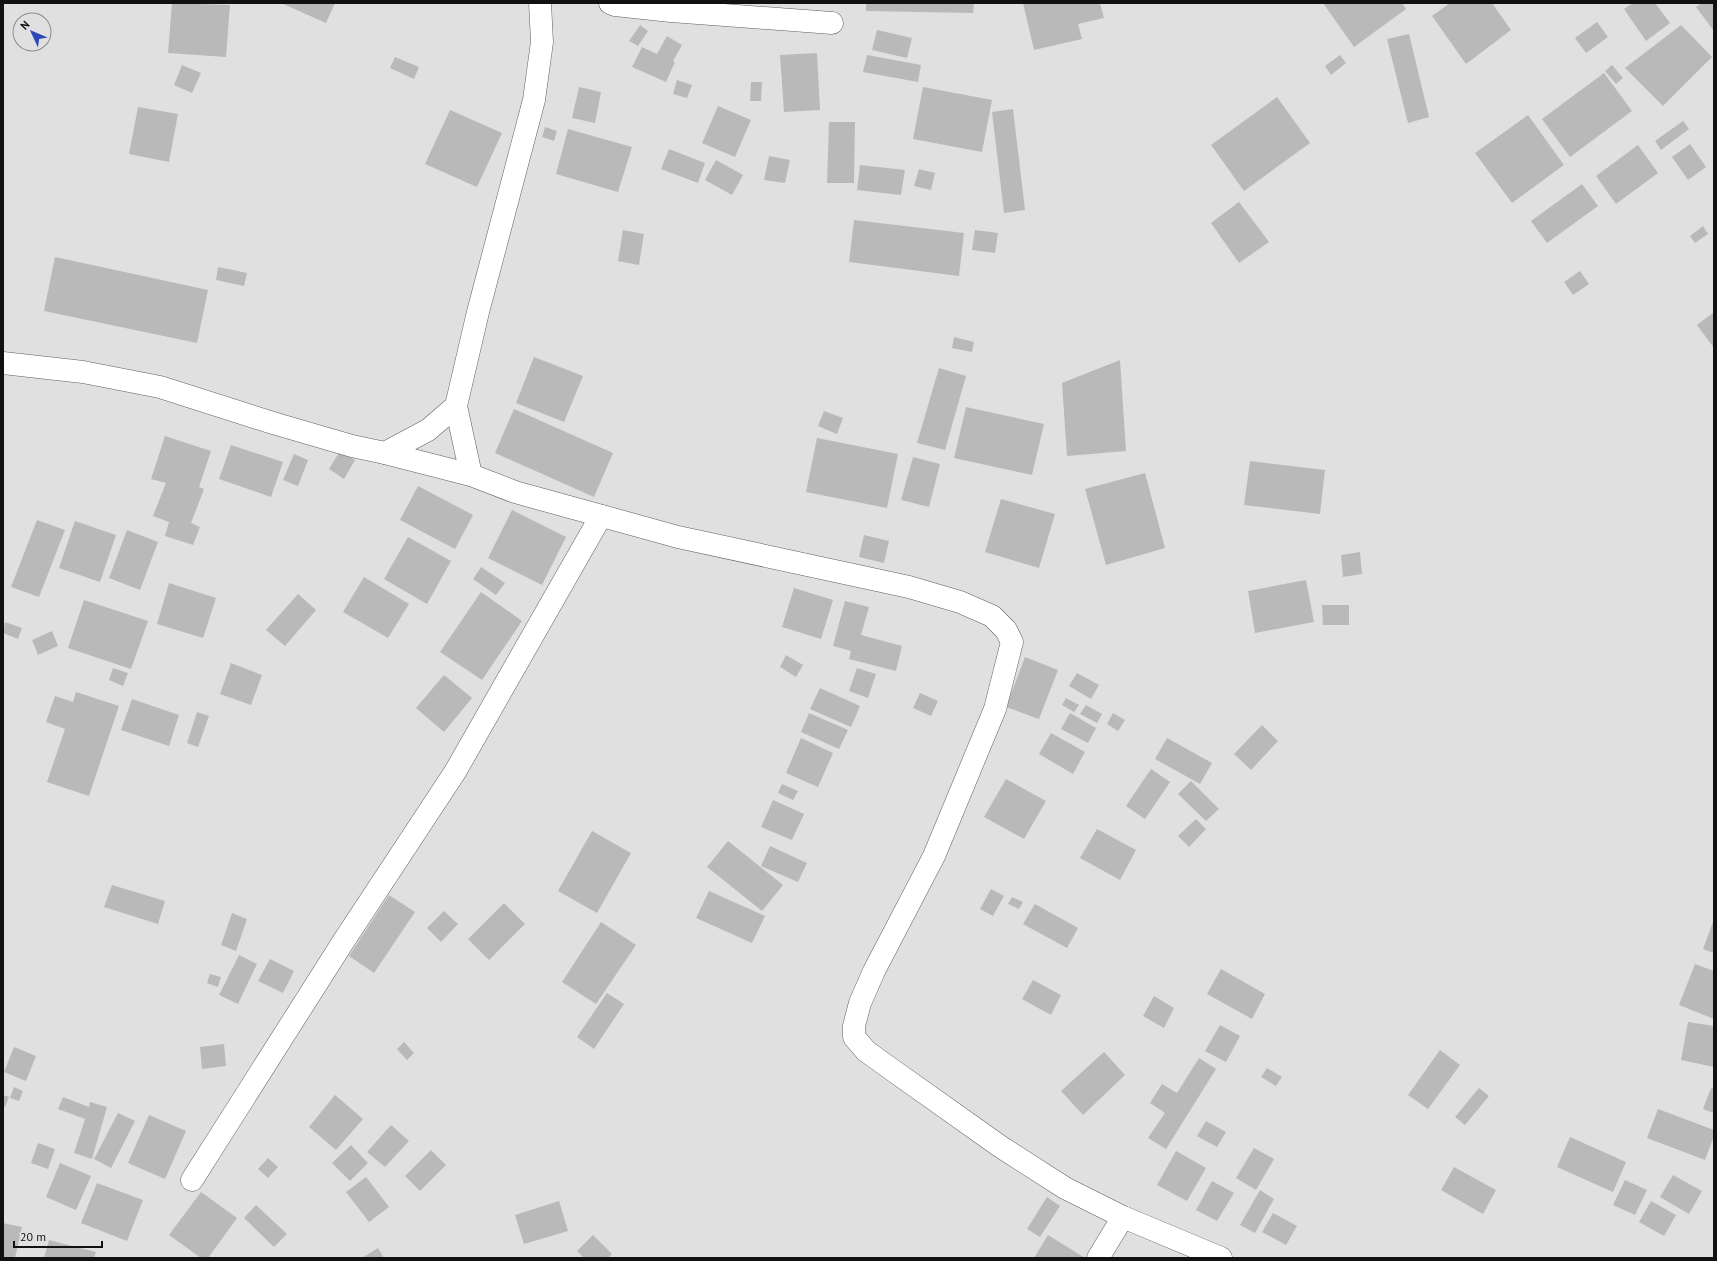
<svg xmlns="http://www.w3.org/2000/svg" width="1717" height="1261" font-family="'PT Sans',sans-serif">
	<style>
		.building { fill: #bab9ba }
		.lines { fill: none; stroke-linecap: round; stroke-linejoin: round }
		.minor-casing { stroke: #5e5f5f; stroke-width: 23 }
		.minor { stroke: #fff; stroke-width: 22 }
	</style>
	<rect width="100%" height="100%" fill="#e0e0e1"/>
	<!-- building -->
	<g class="building">
		<path d="M172 3 230 5 226 57 168 53Z"/>
		<path d="M281 3H335L326 23Z"/>
		<path d="M866 3H974L973 13 866 11Z"/>
		<path d="M1023 3H1100L1104 18 1078 24 1082 39 1034 50Z"/>
		<path d="M1323 3H1402L1406 9 1354 47Z"/>
		<path d="M1450 3H1492L1511 30 1466 64 1432 16Z"/>
		<path d="M1633 3H1655L1670 23 1646 41 1624 9Z"/>
		<path d="M1702 3H1714V31L1696 7Z"/>
		<path d="M1597 22 1608 37 1586 53 1575 38Z"/>
		<path d="M640 25 648 31 638 46 629 41Z"/>
		<path d="M1681 25 1712 57 1663 106 1625 68Z"/>
		<path d="M877 30 912 38 907 58 872 50Z"/>
		<path d="M1409 34 1429 117 1408 123 1387 39Z"/>
		<path d="M667 36 682 45 673 61 675 62 666 82 632 67 642 47 657 54Z"/>
		<path d="M817 53 820 110 784 112 780 55Z"/>
		<path d="M867 55 921 65 918 82 863 72Z"/>
		<path d="M1340 55 1346 63 1331 75 1325 66Z"/>
		<path d="M395 57 419 67 414 79 390 68Z"/>
		<path d="M182 65 201 73 192 93 174 85Z"/>
		<path d="M1612 65 1623 78 1616 84 1605 71Z"/>
		<path d="M1604 73 1632 111 1570 157 1542 119Z"/>
		<path d="M677 80 692 85 687 98 673 94Z"/>
		<path d="M751 82H762L761 101H750Z"/>
		<path d="M579 87 601 92 595 123 572 118Z"/>
		<path d="M923 87 992 100 982 152 913 139Z"/>
		<path d="M1277 97 1310 143 1244 191 1211 145Z"/>
		<path d="M718 106 751 120 735 157 702 143Z"/>
		<path d="M138 107 178 114 169 162 129 154Z"/>
		<path d="M1013 109 1025 210 1004 213 992 112Z"/>
		<path d="M450 110 502 133 477 187 425 164Z"/>
		<path d="M1528 115 1564 165 1512 203 1475 153Z"/>
		<path d="M1683 121 1689 129 1661 150 1655 141Z"/>
		<path d="M829 122H855L854 183H827Z"/>
		<path d="M545 127 557 131 554 141 542 137Z"/>
		<path d="M568 129 632 147 618 192 556 174Z"/>
		<path d="M1690 144 1706 167 1688 180 1672 157Z"/>
		<path d="M1638 145 1658 173 1616 204 1596 176Z"/>
		<path d="M669 149 705 163 698 183 661 169Z"/>
		<path d="M769 156 790 160 785 183 764 180Z"/>
		<path d="M716 160 743 175 732 195 705 180Z"/>
		<path d="M860 165 905 170 901 195 857 190Z"/>
		<path d="M919 169 935 173 931 190 914 186Z"/>
		<path d="M1582 184 1598 206 1547 243 1531 221Z"/>
		<path d="M1239 202 1269 242 1239 263 1211 223Z"/>
		<path d="M854 220 964 233 959 276 849 262Z"/>
		<path d="M1703 226 1708 234 1695 243 1690 236Z"/>
		<path d="M623 230 644 234 639 265 618 261Z"/>
		<path d="M975 230 998 233 995 253 972 250Z"/>
		<path d="M55 257 208 290 197 343 44 311Z"/>
		<path d="M218 267 247 273 244 286 216 280Z"/>
		<path d="M1580 271 1589 284 1573 295 1564 282Z"/>
		<path d="M1714 312V348L1697 325Z"/>
		<path d="M954 337 974 342 972 352 952 348Z"/>
		<path d="M534 357 583 376 564 422 516 403Z"/>
		<path d="M1120 360 1126 451 1067 456 1062 383Z"/>
		<path d="M939 368 966 376 945 450 917 443Z"/>
		<path d="M966 407 1044 424 1032 475 954 458Z"/>
		<path d="M514 409 613 453 594 497 495 453Z"/>
		<path d="M824 411 843 418 837 434 818 426Z"/>
		<path d="M165 436 211 451 199 487 204 489 191 523 200 527 193 545 165 536 169 522 153 516 166 483 151 479Z"/>
		<path d="M817 438 898 454 887 508 806 492Z"/>
		<path d="M231 445 283 462 271 497 219 479Z"/>
		<path d="M340 451 355 460 344 479 329 469Z"/>
		<path d="M294 454 308 460 298 486 283 480Z"/>
		<path d="M913 457 940 464 929 507 901 500Z"/>
		<path d="M1250 461 1325 470 1320 514 1244 505Z"/>
		<path d="M1145 473 1165 548 1106 565 1085 489Z"/>
		<path d="M418 486 473 515 455 549 400 520Z"/>
		<path d="M1001 499 1055 514 1039 568 985 552Z"/>
		<path d="M512 510 566 537 542 585 488 558Z"/>
		<path d="M37 520 65 530 39 597 11 587Z"/>
		<path d="M75 521 116 535 100 582 59 568Z"/>
		<path d="M127 530 158 542 140 590 109 578Z"/>
		<path d="M864 535 889 541 884 563 859 557Z"/>
		<path d="M408 537 451 561 427 604 384 579Z"/>
		<path d="M1360 552 1362 574 1343 577 1341 555Z"/>
		<path d="M481 567 505 583 496 595 473 579Z"/>
		<path d="M364 577 409 604 388 638 343 612Z"/>
		<path d="M1306 580 1314 622 1255 633 1248 591Z"/>
		<path d="M169 583 216 598 203 638 157 624Z"/>
		<path d="M794 588 833 600 821 639 782 627Z"/>
		<path d="M481 592 522 621 482 680 440 652Z"/>
		<path d="M298 594 316 610 285 646 266 630Z"/>
		<path d="M84 600 148 621 131 669 68 648Z"/>
		<path d="M845 601 869 607 861 635 902 646 896 671 849 659 851 651 833 646Z"/>
		<path d="M1322 605H1349V625H1323Z"/>
		<path d="M5 622 22 628 18 639 3 633Z"/>
		<path d="M52 631 58 646 38 655 32 640Z"/>
		<path d="M786 655 803 665 796 677 780 667Z"/>
		<path d="M1025 657 1058 670 1039 719 1006 707Z"/>
		<path d="M231 663 262 675 251 705 220 694Z"/>
		<path d="M113 668 128 673 123 686 109 680Z"/>
		<path d="M857 668 876 674 868 698 849 691Z"/>
		<path d="M1077 673 1099 685 1091 699 1069 686Z"/>
		<path d="M444 675 472 698 444 732 416 708Z"/>
		<path d="M820 688 860 706 851 727 810 709Z"/>
		<path d="M76 692 119 706 89 796 47 782 65 729 46 722 55 696 73 702Z"/>
		<path d="M920 693 938 701 931 716 913 708Z"/>
		<path d="M1066 698 1079 705 1074 712 1062 705Z"/>
		<path d="M132 699 179 715 169 746 121 730Z"/>
		<path d="M1086 705 1102 714 1097 723 1080 714Z"/>
		<path d="M197 712 209 716 198 747 187 743Z"/>
		<path d="M809 713 848 730 839 749 801 732Z"/>
		<path d="M1070 713 1096 728 1088 743 1061 729Z"/>
		<path d="M1113 713 1125 720 1118 731 1107 724Z"/>
		<path d="M1262 725 1278 741 1251 770 1234 754Z"/>
		<path d="M1051 733 1085 752 1073 774 1039 754Z"/>
		<path d="M801 738 833 753 818 787 786 773Z"/>
		<path d="M1167 738 1212 763 1200 784 1155 759Z"/>
		<path d="M1151 769 1170 782 1145 819 1126 806Z"/>
		<path d="M1006 779 1046 801 1024 839 984 817Z"/>
		<path d="M1191 781 1219 809 1206 821 1178 794Z"/>
		<path d="M782 784 798 791 793 800 778 793Z"/>
		<path d="M773 800 804 814 792 840 761 827Z"/>
		<path d="M1196 819 1206 829 1189 847 1178 836Z"/>
		<path d="M1097 829 1136 850 1120 880 1080 858Z"/>
		<path d="M592 831 631 853 597 913 558 891Z"/>
		<path d="M728 841 783 885 762 911 707 867Z"/>
		<path d="M770 846 807 863 798 882 761 866Z"/>
		<path d="M112 885 165 901 158 924 104 907Z"/>
		<path d="M991 889 1004 896 993 916 980 909Z"/>
		<path d="M709 891 765 916 752 943 696 918Z"/>
		<path d="M389 895 415 912 374 973 349 956Z"/>
		<path d="M1012 897 1023 902 1019 909 1008 904Z"/>
		<path d="M504 903 525 924 489 960 468 939Z"/>
		<path d="M1035 904 1078 928 1067 948 1023 924Z"/>
		<path d="M444 911 458 924 441 942 427 928Z"/>
		<path d="M232 913 247 919 236 951 221 945Z"/>
		<path d="M1714 919V953L1703 949Z"/>
		<path d="M601 922 636 945 596 1004 562 982Z"/>
		<path d="M239 955 257 964 238 1004 219 995Z"/>
		<path d="M270 959 294 971 283 993 258 981Z"/>
		<path d="M1695 964 1714 971V1019L1679 1005Z"/>
		<path d="M1221 969 1265 994 1252 1019 1207 994Z"/>
		<path d="M210 974 221 977 218 987 207 983Z"/>
		<path d="M1033 980 1061 995 1051 1015 1022 999Z"/>
		<path d="M607 993 624 1004 594 1049 577 1037Z"/>
		<path d="M1154 996 1174 1008 1164 1028 1143 1016Z"/>
		<path d="M1688 1022 1714 1026V1067L1681 1060Z"/>
		<path d="M1220 1025 1240 1036 1226 1062 1205 1051Z"/>
		<path d="M404 1042 414 1053 407 1060 397 1049Z"/>
		<path d="M224 1044 226 1066 202 1069 200 1047Z"/>
		<path d="M14 1047 36 1056 26 1081 4 1072Z"/>
		<path d="M1440 1050 1460 1065 1428 1109 1408 1095Z"/>
		<path d="M1104 1052 1125 1075 1083 1115 1061 1091Z"/>
		<path d="M1199 1058 1216 1069 1166 1149 1148 1138 1165 1113 1150 1103 1162 1084 1177 1093Z"/>
		<path d="M1267 1068 1282 1077 1276 1086 1261 1077Z"/>
		<path d="M14 1087 23 1091 19 1101 10 1098Z"/>
		<path d="M1479 1088 1489 1096 1465 1125 1455 1117Z"/>
		<path d="M1711 1088 1714 1089V1113L1703 1109Z"/>
		<path d="M3 1095 9 1097 5 1107 3 1106Z"/>
		<path d="M335 1095 363 1119 336 1150 309 1127Z"/>
		<path d="M63 1097 89 1107 90 1102 107 1107 92 1159 74 1153 85 1119 58 1109Z"/>
		<path d="M1658 1109 1714 1130V1136L1705 1160 1647 1138Z"/>
		<path d="M118 1113 135 1121 111 1168 94 1159Z"/>
		<path d="M149 1115 186 1131 165 1179 128 1163Z"/>
		<path d="M1206 1121 1226 1132 1217 1147 1197 1136Z"/>
		<path d="M391 1125 409 1141 385 1167 367 1152Z"/>
		<path d="M1570 1137 1626 1162 1613 1192 1557 1167Z"/>
		<path d="M38 1143 55 1149 48 1169 31 1163Z"/>
		<path d="M351 1145 368 1163 350 1181 332 1163Z"/>
		<path d="M1254 1148 1274 1159 1256 1190 1236 1178Z"/>
		<path d="M431 1150 446 1165 420 1191 405 1176Z"/>
		<path d="M1176 1151 1206 1168 1187 1201 1157 1185Z"/>
		<path d="M268 1158 278 1167 268 1178 258 1169Z"/>
		<path d="M60 1163 91 1176 76 1210 46 1197Z"/>
		<path d="M1454 1167 1496 1190 1483 1214 1441 1190Z"/>
		<path d="M1673 1175 1702 1191 1689 1214 1660 1197Z"/>
		<path d="M366 1177 389 1207 369 1222 346 1192Z"/>
		<path d="M1625 1180 1647 1190 1635 1215 1613 1205Z"/>
		<path d="M1212 1181 1234 1193 1217 1221 1196 1210Z"/>
		<path d="M97 1183 143 1200 127 1241 81 1223Z"/>
		<path d="M1260 1190 1274 1199 1255 1233 1240 1225Z"/>
		<path d="M201 1192 237 1218 208 1258H201L169 1235Z"/>
		<path d="M1047 1197 1060 1206 1040 1237 1027 1229Z"/>
		<path d="M559 1201 568 1231 524 1244 515 1215Z"/>
		<path d="M1651 1201 1676 1215 1664 1236 1639 1222Z"/>
		<path d="M256 1205 287 1234 274 1247 244 1218Z"/>
		<path d="M1273 1213 1297 1226 1286 1245 1262 1232Z"/>
		<path d="M3 1223 22 1227 15 1258H3Z"/>
		<path d="M593 1235 612 1254 608 1258H584L577 1251Z"/>
		<path d="M1048 1235 1085 1258H1034Z"/>
		<path d="M49 1240 96 1252 94 1258H44Z"/>
		<path d="M378 1248 384 1258H362Z"/>
	</g>
	<g class="lines">
		<defs>
			<g id="minor">
				<path d="M610 3 615 5 671 11 832 23"/>
				<path d="M3 363 83 372 160 387 273 423 352 446 385 453 428 430 456 406"/>
				<path d="M385 453 471 475 515 492 678 537 909 587 960 602 992 616 1006 630 1012 642 995 709 934 856 874 971 860 1003 854 1026V1037L866 1051 891 1069 1001 1147 1065 1188 1123 1217 1221 1258"/>
				<path d="M471 475 456 406 478 312 534 100 542 42 540 3"/>
				<path d="M192 1180 343 942 455 772 601 516"/>
				<path d="M1098 1258 1123 1217"/>
			</g>
		</defs>
		<!-- minor casing -->
		<use href="#minor" class="minor-casing"/>
		<!-- minor -->
		<use href="#minor" class="minor"/>
	</g>
	<!-- border -->
	<rect width="1717" height="1261" fill="none" stroke="#111111" stroke-width="8"/>
	<!-- north arrow -->
	<g transform="translate(32 32) rotate(314)"><circle r="19" fill="#e0e0e1" stroke="#8d8d8e"/>
	<path d="M0-3L7 15L0 10L-7 15Z" fill="#2b48b8"/>
	<text y="-6" font-size="11" font-weight="bold" text-anchor="middle" fill="#111111">N</text>
	</g>
	<!-- scale -->
	<path d="M14 1241v6h88v-6" fill="none" stroke="#111111" stroke-width="2"/>
	<text x="20" y="1241" font-size="12" fill="#111111" stroke="#e0e0e1" stroke-width="3" paint-order="stroke">20 m</text>
</svg>
